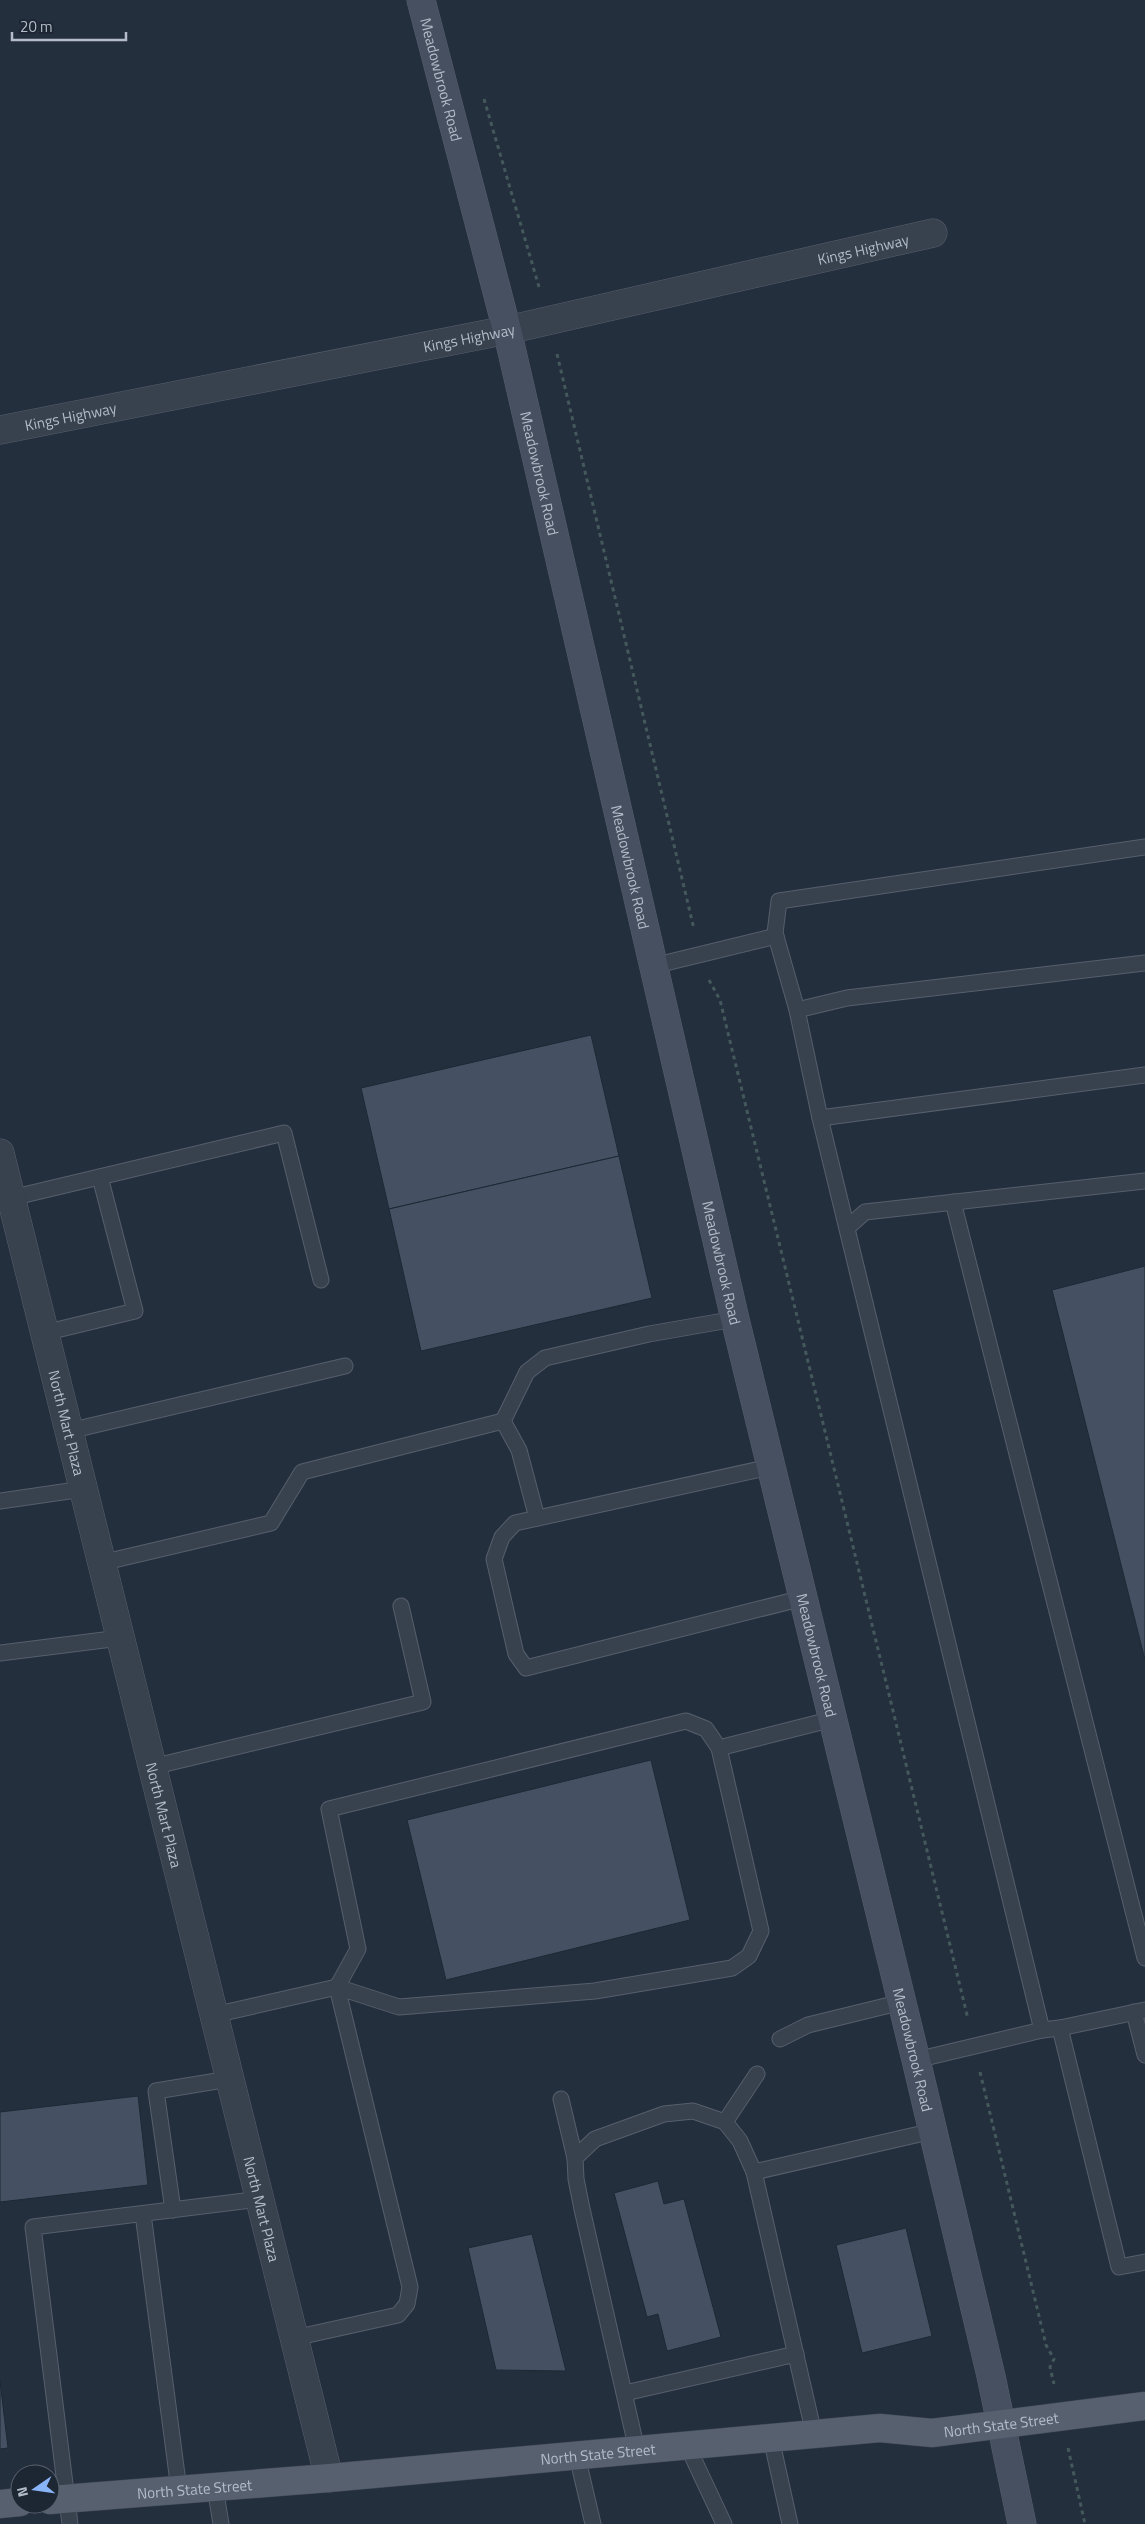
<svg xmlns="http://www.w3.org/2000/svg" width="1145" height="2524" font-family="'Titillium Web',sans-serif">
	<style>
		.building { fill: #455162; stroke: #1f2835 }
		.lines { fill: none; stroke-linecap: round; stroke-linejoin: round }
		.lane-casing { stroke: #565f6c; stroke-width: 17 }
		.street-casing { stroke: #565f6c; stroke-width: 29 }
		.secondary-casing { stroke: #565f6c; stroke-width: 29 }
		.primary-casing { stroke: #414a57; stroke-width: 29 }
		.path { stroke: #44595c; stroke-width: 3; stroke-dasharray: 4 4; stroke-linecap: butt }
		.lane { stroke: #38414e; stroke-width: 15 }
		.street { stroke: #38414e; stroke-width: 28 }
		.secondary { stroke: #465061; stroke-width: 28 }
		.primary { stroke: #56606e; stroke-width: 28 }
		.labels { text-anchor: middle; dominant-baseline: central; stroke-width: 4; stroke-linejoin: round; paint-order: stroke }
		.street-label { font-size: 15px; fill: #b4bcc9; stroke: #1d2633 }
	</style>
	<rect width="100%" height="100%" fill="#242f3e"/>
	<!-- building -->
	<g class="building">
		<path d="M591 1035 619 1156 389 1209 361 1088Z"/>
		<path d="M619 1156 652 1298 421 1351 389 1209Z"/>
		<path d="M1145 1266V1660L1052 1290Z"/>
		<path d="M651 1760 690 1920 446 1980 407 1820Z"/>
		<path d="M138 2096 148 2185 0 2202V2112Z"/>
		<path d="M658 2181 664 2204 684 2199 721 2337 667 2351 658 2314 647 2317 614 2193Z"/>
		<path d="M906 2228 932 2336 862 2353 836 2245Z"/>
		<path d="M532 2234 566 2371 496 2370 468 2248Z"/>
		<path d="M0 2381 8 2448 0 2449Z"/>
	</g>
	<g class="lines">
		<defs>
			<g id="lane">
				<path d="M653 966 776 936"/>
				<path d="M797 1010 775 933 779 901 1145 847"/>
				<path d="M820 1118 1145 1075"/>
				<path d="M11 1198 284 1133 321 1280"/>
				<path d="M953 1202 1145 1958"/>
				<path d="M847 1228 865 1212 1145 1181"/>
				<path d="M44 1333 135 1311 100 1177"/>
				<path d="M503 1421 519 1450 537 1518"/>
				<path d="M69 1431 345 1366"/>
				<path d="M770 1467 515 1523 502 1537 494 1559 516 1654 526 1668 803 1598"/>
				<path d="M0 1501 83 1489"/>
				<path d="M101 1563 271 1523 302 1472 503 1421 527 1372 545 1358 649 1334 735 1319"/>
				<path d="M0 1653 120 1638"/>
				<path d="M152 1767 423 1702 401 1606"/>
				<path d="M1134 2012 1145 2055"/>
				<path d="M214 2015 337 1987 399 2007 595 1991 732 1968 749 1956 761 1931 719 1748"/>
				<path d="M1060 2028 1119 2267 1145 2262"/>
				<path d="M1042 2030 820 1118 797 1010 847 998 1145 963"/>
				<path d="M780 2039 808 2025 902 2002"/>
				<path d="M916 2060 1042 2030 1060 2028 1145 2010"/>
				<path d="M561 2099 575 2158"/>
				<path d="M725 2122 757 2074"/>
				<path d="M754 2172 933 2131"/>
				<path d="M173 2210 156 2091 229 2079"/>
				<path d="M143 2214 179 2490"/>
				<path d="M294 2338 398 2315 407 2304 410 2287 337 1987 358 1949 329 1809 686 1721 706 1729 719 1748 833 1719"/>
				<path d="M625 2393 796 2354"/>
				<path d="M771 2438 790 2524"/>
				<path d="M687 2445 724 2524"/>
				<path d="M637 2450 582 2209 576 2179 575 2158 595 2139 664 2114 693 2111 725 2122 740 2141 754 2172 814 2434"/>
				<path d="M577 2456 593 2524"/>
				<path d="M215 2487 221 2524"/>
				<path d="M70 2524 33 2227 260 2199"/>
			</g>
			<g id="street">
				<path id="s1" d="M0 430 507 330 933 233"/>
				<path id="s2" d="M0 1153 329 2478"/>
			</g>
			<g id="secondary">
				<path id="s3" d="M421 0 507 330 735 1319 916 2060 991 2376 1022 2524"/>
			</g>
			<g id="primary">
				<path id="s4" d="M50 2500 329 2478 880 2428 932 2433 1145 2406"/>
				<path d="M0 2504 20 2502"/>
			</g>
		</defs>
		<!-- lane casing -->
		<use href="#lane" class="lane-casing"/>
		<!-- street casing -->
		<use href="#street" class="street-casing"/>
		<!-- secondary casing -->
		<use href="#secondary" class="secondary-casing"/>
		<!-- primary casing -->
		<use href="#primary" class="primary-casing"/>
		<!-- path -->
		<g class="path">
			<path d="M484 99 539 287"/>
			<path d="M557 354 694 929"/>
			<path d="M709 980 720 1000 968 2019"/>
			<path d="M980 2072 1046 2345 1054 2359 1050 2367 1054 2384"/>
			<path d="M1068 2448 1085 2524"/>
		</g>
		<!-- lane -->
		<use href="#lane" class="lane"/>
		<!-- street -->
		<use href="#street" class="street"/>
		<!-- secondary -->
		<use href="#secondary" class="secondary"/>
		<!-- primary -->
		<use href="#primary" class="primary"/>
	</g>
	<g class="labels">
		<!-- street labels -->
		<g class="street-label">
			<text stroke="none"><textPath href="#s3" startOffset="82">Meadowbrook Road</textPath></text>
			<text stroke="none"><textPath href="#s1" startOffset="882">Kings Highway</textPath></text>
			<text stroke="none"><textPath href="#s1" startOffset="478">Kings Highway</textPath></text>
			<text stroke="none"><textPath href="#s1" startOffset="72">Kings Highway</textPath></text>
			<text stroke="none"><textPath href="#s3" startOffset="488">Meadowbrook Road</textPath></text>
			<text stroke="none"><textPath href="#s3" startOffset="892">Meadowbrook Road</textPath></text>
			<text stroke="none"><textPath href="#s3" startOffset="1298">Meadowbrook Road</textPath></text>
			<text stroke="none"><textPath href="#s2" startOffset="278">North Mart Plaza</textPath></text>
			<text stroke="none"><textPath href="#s3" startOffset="1702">Meadowbrook Road</textPath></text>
			<text stroke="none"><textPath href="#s2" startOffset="682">North Mart Plaza</textPath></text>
			<text stroke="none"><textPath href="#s3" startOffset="2108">Meadowbrook Road</textPath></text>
			<text stroke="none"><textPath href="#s2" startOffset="1088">North Mart Plaza</textPath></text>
			<text stroke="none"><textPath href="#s4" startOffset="955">North State Street</textPath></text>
			<text stroke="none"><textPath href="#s4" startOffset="550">North State Street</textPath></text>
			<text stroke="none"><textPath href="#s4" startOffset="145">North State Street</textPath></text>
		</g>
	</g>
	<!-- north arrow -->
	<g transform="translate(35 2489) rotate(257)"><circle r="24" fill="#1d2633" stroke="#59626f"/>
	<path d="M0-4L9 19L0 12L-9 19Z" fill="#8ab4f8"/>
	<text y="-8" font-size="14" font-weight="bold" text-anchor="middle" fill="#b4bcc9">N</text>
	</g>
	<!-- scale -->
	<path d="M12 32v8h114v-8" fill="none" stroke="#b4bcc9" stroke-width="2.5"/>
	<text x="20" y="32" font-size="15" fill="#b4bcc9" stroke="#1d2633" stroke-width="4" paint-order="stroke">20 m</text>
</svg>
